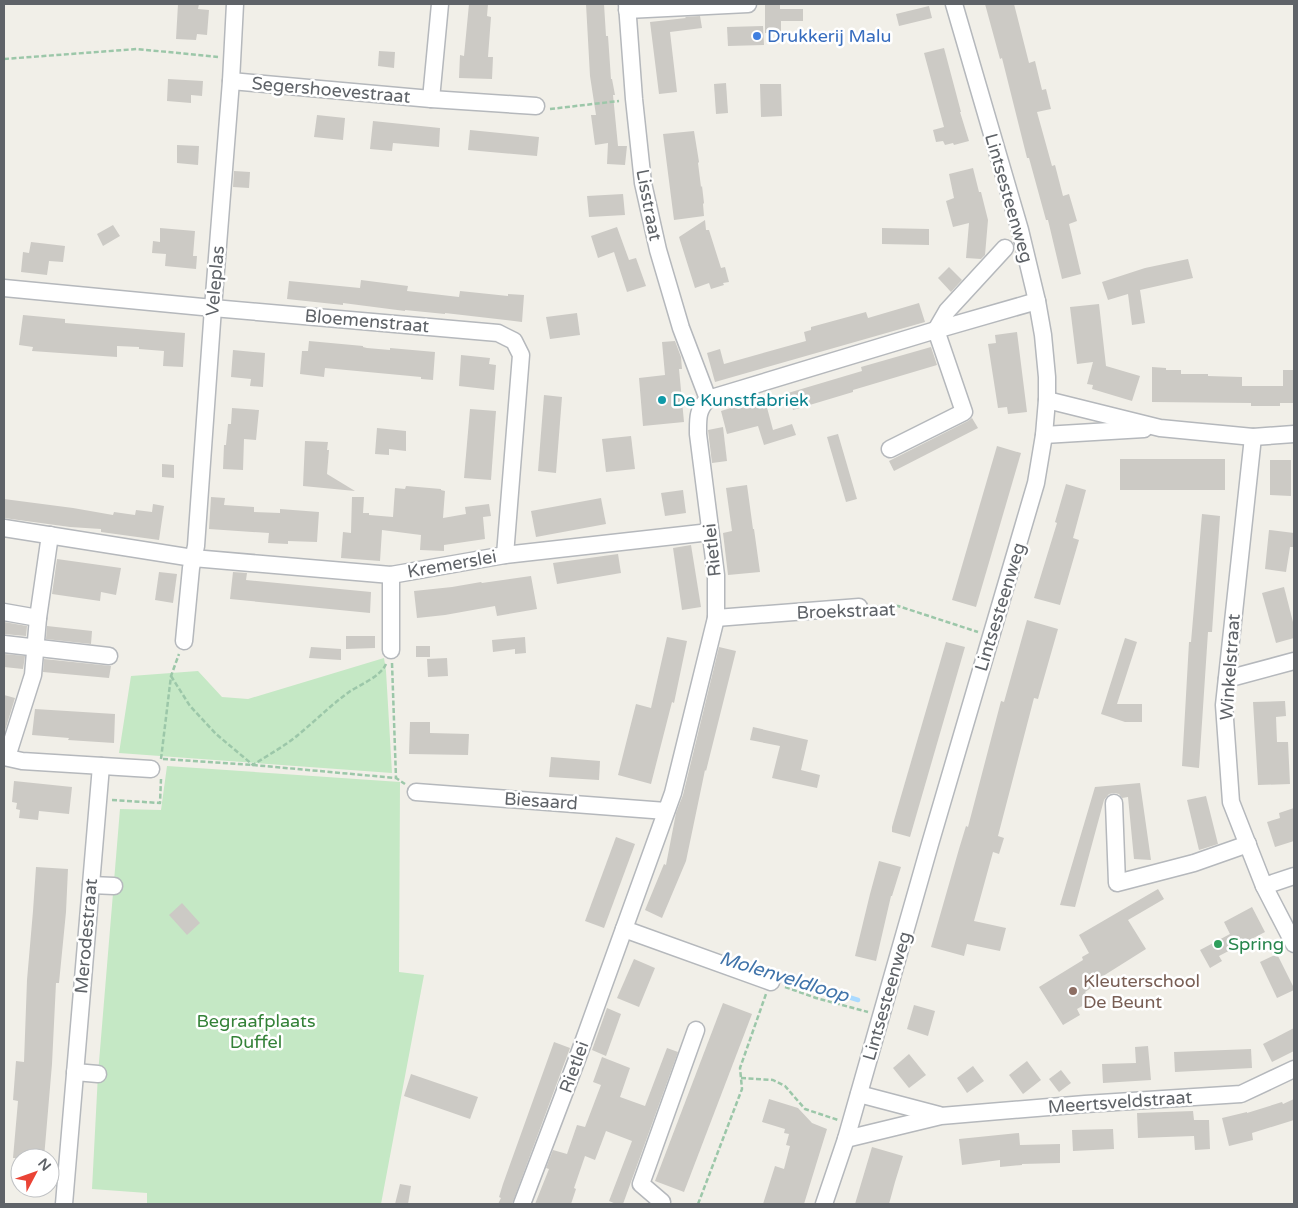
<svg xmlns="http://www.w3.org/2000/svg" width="1298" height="1208" font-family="'Varela Round',sans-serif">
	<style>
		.green { fill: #c5e8c5 }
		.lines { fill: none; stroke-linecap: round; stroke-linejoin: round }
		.stream { stroke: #aadaff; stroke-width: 4.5 }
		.building { fill: #cccac5 }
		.minor-casing { stroke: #b5b8bc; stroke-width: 19 }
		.path { stroke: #9cc7a9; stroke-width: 2.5; stroke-dasharray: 5 2.5; stroke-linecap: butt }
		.minor { stroke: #fff; stroke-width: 16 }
		.shop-dot { fill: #3f7fe0; stroke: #fff; stroke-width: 2 }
		.culture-dot { fill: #0f9aa8; stroke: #fff; stroke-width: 2 }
		.leisure-dot { fill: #2e9e5b; stroke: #fff; stroke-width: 2 }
		.education-dot { fill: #8d6e63; stroke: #fff; stroke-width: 2 }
		.labels { text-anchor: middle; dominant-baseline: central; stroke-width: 5; stroke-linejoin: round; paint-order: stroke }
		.shop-label { font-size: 18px; fill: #366cbe; stroke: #fff; text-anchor: start }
		.street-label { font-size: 18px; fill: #5f6368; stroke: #fff }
		.culture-label { font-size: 18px; fill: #0d838f; stroke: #fff; text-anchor: start }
		.leisure-label { font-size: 18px; fill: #27864d; stroke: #fff; text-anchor: start }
		.education-label { font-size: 18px; fill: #785e54; stroke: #fff; text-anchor: start }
		.park-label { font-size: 18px; fill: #348238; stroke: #fff }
		.water-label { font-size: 19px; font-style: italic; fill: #4174aa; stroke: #fff }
	</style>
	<rect width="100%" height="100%" fill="#f1efe8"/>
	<!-- green -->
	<g class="green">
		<path d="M384 658 386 671 392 773 119 753 131 676 198 671 222 697 248 699Z"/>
		<path d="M167 766 400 782 399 972 424 975 381 1204H147V1193L92 1189 98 1074 120 809 161 810Z"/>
	</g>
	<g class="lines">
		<!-- stream -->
		<path class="stream" d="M762 970 858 1000"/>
	</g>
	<!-- building -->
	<g class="building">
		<path d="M178 4H199L198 9 209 10 207 35 197 34 196 40 176 39Z"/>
		<path d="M469 4H488L487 16 491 17 488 57H493L492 79 459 78 460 55 464 56Z"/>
		<path d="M586 4H604L606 36H608L611 79H612L615 95H613L618 146H627L625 165 607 164 608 143 595 145 591 115H596L590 76Z"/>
		<path d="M765 4H780V9H803V21H781V32L765 33Z"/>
		<path d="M985 4H1014L1029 63 1035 61 1042 90 1046 89 1051 109 1037 112 1052 166 1055 165 1063 196 1069 194 1077 221 1069 224 1081 274 1062 279 1048 220H1046L1029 158H1027L1002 58 1000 59Z"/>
		<path d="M929 6 932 18 899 26 896 14Z"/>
		<path d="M700 16 702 28 670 32 677 92 659 94 650 22 686 18 685 17Z"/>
		<path d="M763 26 764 45 728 46 727 27Z"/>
		<path d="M944 48 961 112H960L969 141 954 145 953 143 945 145 943 141 936 142 933 130 944 127 924 53Z"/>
		<path d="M379 51 395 52 394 68 378 66Z"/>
		<path d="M168 79 203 81 202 96 191 95V103L167 101Z"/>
		<path d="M726 83 728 113 716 114 714 84Z"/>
		<path d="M760 84H781L782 116 761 117Z"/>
		<path d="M317 115 345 118 343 140 314 137Z"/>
		<path d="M373 121 440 128 439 147 393 143 392 151 370 149Z"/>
		<path d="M470 130 539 137 537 156 468 150Z"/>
		<path d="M694 131 699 162 698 163 701 187 702 186 704 203 703 204 704 216 674 220 663 134Z"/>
		<path d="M177 145 199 146 198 165 177 163Z"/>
		<path d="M973 168 979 192H981L988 220 985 255 981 259 966 258 969 223 953 227 946 201 954 198 949 174Z"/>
		<path d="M234 171 250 172 249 188 233 187Z"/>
		<path d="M623 194 625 215 589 217 587 196Z"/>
		<path d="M705 220 706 230H709L721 268 725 267 729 282 723 283 724 285 711 289 709 283 695 288 679 237Z"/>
		<path d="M113 225 120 236 103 246 97 234Z"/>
		<path d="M617 227 629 260 636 258 646 286 627 292 614 252 598 258 591 236Z"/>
		<path d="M160 228 195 231 193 256H197L196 269 165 266 166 254 152 253 153 241 160 242Z"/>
		<path d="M882 228 929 229V245L882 244Z"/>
		<path d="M31 242 65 246 63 262 49 261 47 275 21 272 23 252 29 253Z"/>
		<path d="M1188 259 1193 278 1140 290 1145 323 1132 325 1128 294 1108 300 1102 282 1145 268Z"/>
		<path d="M949 267 962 280 951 292 938 278Z"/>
		<path d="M361 280 408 286 407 291 459 297 460 291 508 296V294L524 295 522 322 445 313V314L405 310V311L343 303V305L287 299 289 281 360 288Z"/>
		<path d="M919 303 925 322 715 382 707 353 720 349 724 364 806 341 804 332 811 330V327L866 312 868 318Z"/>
		<path d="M1099 304 1106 366 1140 376 1132 401 1092 389 1093 385 1087 384 1093 362 1077 364 1070 307Z"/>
		<path d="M577 313 580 335 550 339 546 317Z"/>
		<path d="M23 315 65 319V323L185 333 183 367 163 366 164 351 139 349V347L117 346V357L32 351 33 347 19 345Z"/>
		<path d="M1017 332 1027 412 1008 414 1007 407 998 408 988 344 996 343 995 335Z"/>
		<path d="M309 341 363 346V347L367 348 390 350V348L435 352 433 380 421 379V377L325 368 324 377 300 374 302 351H308Z"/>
		<path d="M675 341 681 357 682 369H679L684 422 643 426 639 378 665 375 662 342Z"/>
		<path d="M931 347 937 365 853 390V392L793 410 788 393 862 371 861 367Z"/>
		<path d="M233 350 265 353 263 387 250 386 251 379 231 377Z"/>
		<path d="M461 355 490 358 489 364 496 365 494 390 459 386Z"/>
		<path d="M1152 367 1166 368V370H1181V374H1208V376L1242 377V386H1283V370H1294V403H1280V406H1251V403L1152 402Z"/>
		<path d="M544 395 562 397 556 473 538 471Z"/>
		<path d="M765 400 773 430 792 424 796 435 764 445 758 426 727 434 721 411 737 406 738 409Z"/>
		<path d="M232 408 259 410 256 440 244 439 243 470 223 469 224 445H226L228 424H231Z"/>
		<path d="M470 409 496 411 491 480 464 478Z"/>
		<path d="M972 418 978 428 894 471 889 461 968 421Z"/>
		<path d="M723 427 727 461 712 463 708 430Z"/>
		<path d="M377 428 406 431V451L389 449V455L375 454Z"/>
		<path d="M838 434 857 499 846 502 827 437Z"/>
		<path d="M631 436 635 469 606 472 602 439Z"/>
		<path d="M305 441 328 442 327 450H329L327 474 355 491 303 486Z"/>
		<path d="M997 446 1021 453 976 607 952 600Z"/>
		<rect x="1120" y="459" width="105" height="31"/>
		<path d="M1270 460H1291V496L1270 495Z"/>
		<path d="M162 464 174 465V478L162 477Z"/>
		<path d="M1066 484 1086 490 1073 538 1079 540 1060 605 1034 598 1057 523 1055 522Z"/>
		<path d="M747 485 753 529H754L760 572 728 575 723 533 732 531 726 488Z"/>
		<path d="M406 486 441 489V490L445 491 443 518 466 514 465 507 489 504 491 516 483 517 485 539 444 545V551L420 550 421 535 382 530 380 561 341 558 343 532 351 533 352 497H364L363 513H369V515L393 517 395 488 405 489Z"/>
		<path d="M683 490 686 513 665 516 661 493Z"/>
		<path d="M211 497 225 498 224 505 254 507V512L280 513V509L319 512 317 542 288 541V544L268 543 269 533 209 529Z"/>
		<path d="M601 498 606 524 536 537 531 511Z"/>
		<path d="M4 499 73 508 113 515 114 512 135 515 136 510 152 512 153 504 164 506 159 540 101 532V529L70 527 4 518Z"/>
		<path d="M1202 514 1220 516 1212 632H1208L1199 768 1182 766 1189 642H1191Z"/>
		<path d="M1269 530 1294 533V547H1290L1286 572 1265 569Z"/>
		<path d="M691 545 701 607 682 610 673 548Z"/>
		<path d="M618 554 621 573 557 584 553 563Z"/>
		<path d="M57 559 121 568 116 595 101 592 100 601 52 594Z"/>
		<path d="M159 572 177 574 173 603 155 600Z"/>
		<path d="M233 572 247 573 246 580 371 592 370 613 230 599Z"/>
		<path d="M531 576 537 609 497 616 495 606 445 615 417 618 414 591 452 587 481 582 482 583Z"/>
		<path d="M1284 587 1294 626V638L1276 643 1262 593Z"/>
		<path d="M1027 620 1058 629 1038 699 1034 698 998 836 1004 838 999 854 993 852 974 921 1006 928 1000 951 967 944 964 956 931 947 959 849 966 826 968 827 1001 701 1004 702Z"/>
		<path d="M4 622 27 626 26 636 4 634Z"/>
		<path d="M47 626 92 631 91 644 46 639Z"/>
		<path d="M346 636H375V648L346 649Z"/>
		<path d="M525 637 526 653 515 654V649L493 652 492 640Z"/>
		<path d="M667 637 687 641 674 703 672 702 651 784 618 775 636 704 651 708Z"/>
		<path d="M1125 638 1137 642 1117 704H1142V722H1125L1101 714Z"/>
		<path d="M946 642 965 647 910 837 892 832V827Z"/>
		<rect x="416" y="646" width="14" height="11"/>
		<path d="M311 647 341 649V660L309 658Z"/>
		<path d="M719 647 736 651 706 771 705 770 686 861 662 918 645 910 664 864 666 865 676 813 683 795Z"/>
		<path d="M4 654 25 656 23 669 4 667Z"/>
		<path d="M447 658 448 676 428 677 427 659Z"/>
		<path d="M44 659 111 666 109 678 43 672Z"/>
		<path d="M4 695 15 698 4 734Z"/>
		<path d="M1285 701 1286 716 1276 717 1277 742H1288L1290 784 1258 785 1253 702Z"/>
		<path d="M35 709 115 714 114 743 68 740 69 738 32 735Z"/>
		<path d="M410 722H430V733L469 734 468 755 409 754Z"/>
		<path d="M753 727 808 740 801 770 820 775 817 788 772 778 780 746 750 740Z"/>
		<path d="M551 757 600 761 599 780 549 777Z"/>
		<path d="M14 781 72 787 69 814 39 811 38 820 19 818 20 810 16 809 17 803 12 802Z"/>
		<path d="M1140 783 1151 860 1134 859 1128 797 1122 798 1119 794 1114 793 1109 794 1104 800 1075 907 1060 905 1095 787Z"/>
		<path d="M1206 796 1218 844 1199 850 1187 800Z"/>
		<path d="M1294 808V841L1275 847 1267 822 1280 818 1279 813Z"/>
		<path d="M616 837 635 844 604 928 585 921Z"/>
		<path d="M879 861 901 867 892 896H891L876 961 855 956 870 894Z"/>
		<path d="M36 867 68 869 66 912 59 983H56L52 1064 44 1158H13L18 1101 13 1100 16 1061 24 1062 27 980 33 911Z"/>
		<path d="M1158 889 1164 899 1128 920 1146 949 1092 983 1094 986 1085 992 1091 1001 1077 1009 1080 1015 1063 1025 1039 987 1083 960 1082 957 1089 953 1079 935Z"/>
		<path d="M182 903 200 923 187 935 169 915Z"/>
		<path d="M1252 907 1265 932 1219 956 1222 961 1210 968 1200 950 1230 934 1224 922Z"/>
		<path d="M1277 954 1294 988V990L1277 998 1260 962Z"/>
		<path d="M634 959 655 968 639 1007 617 998Z"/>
		<path d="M723 1003 752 1014 684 1192 655 1181Z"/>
		<path d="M914 1005 935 1011 928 1036 907 1029Z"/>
		<path d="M607 1008 621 1014 606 1056 592 1050Z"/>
		<path d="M1294 1028V1051L1272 1062 1263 1044Z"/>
		<path d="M554 1042 570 1048 512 1204H498L501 1198 499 1197 503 1184Z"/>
		<path d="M1148 1046 1151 1080 1103 1083 1102 1064 1136 1063 1135 1047Z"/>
		<path d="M667 1048 678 1052 623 1204H616L609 1201 632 1141 606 1131 595 1160 585 1156 574 1188 576 1189 571 1204H535L549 1169 546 1168 553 1150 567 1154 577 1125 585 1127 601 1085 593 1082 602 1057 630 1068 620 1097 645 1106Z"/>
		<path d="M1251 1049 1252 1068 1175 1072 1174 1052Z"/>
		<path d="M909 1054 926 1075 909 1088 893 1068Z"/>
		<path d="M1027 1061 1041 1080 1023 1094 1009 1075Z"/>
		<path d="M973 1066 984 1081 967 1093 957 1078Z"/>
		<path d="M1061 1070 1071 1083 1059 1092 1049 1079Z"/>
		<path d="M411 1074 478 1097 470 1119 404 1096Z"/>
		<path d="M769 1099 798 1108 812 1123 827 1129 804 1204H763L775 1166 784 1169 790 1146 786 1145 789 1134 784 1133 785 1129 762 1122Z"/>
		<path d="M1294 1099V1120L1252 1133 1253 1140 1229 1146 1222 1118 1247 1112V1113L1282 1102 1283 1104Z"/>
		<path d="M1193 1111 1194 1120H1209L1210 1149 1195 1150 1194 1136 1138 1138 1137 1113Z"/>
		<path d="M1113 1129 1114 1149 1073 1151 1072 1130Z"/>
		<path d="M1019 1133 1020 1145 1060 1144V1163L1022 1164V1165L1000 1167V1160L962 1165 959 1139Z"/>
		<path d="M872 1147 903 1156 895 1182 889 1204H855Z"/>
		<path d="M400 1184 411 1186 408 1204H395Z"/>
	</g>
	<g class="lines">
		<defs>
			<g id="minor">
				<path d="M627 4 634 99 643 183 658 250 681 328 708 399"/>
				<path d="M627 10 748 4"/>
				<path d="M231 81 431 99 536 106"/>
				<path d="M431 99 440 4"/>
				<path d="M4 288 213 308 498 333 514 341 521 355 505 555"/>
				<path d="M1047 400 1160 428 1253 437 1294 434"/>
				<path d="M1044 435 1144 429"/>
				<path d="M1253 437 1224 705 1231 802 1264 886 1294 944"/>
				<path d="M890 449 964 412 936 330 947 311 1005 248"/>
				<path d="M4 528 193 558 391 575 505 555 710 532"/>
				<path d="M4 612 38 618"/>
				<path d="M716 618 859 607"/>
				<path d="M184 641 191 568 196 546 213 308 231 81 235 4"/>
				<path d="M4 644 109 656"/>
				<path d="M391 650V575"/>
				<path d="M1227 679 1294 661"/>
				<path d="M4 757 22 761 151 769"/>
				<path d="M7 757 33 675 38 618 50 535"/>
				<path d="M416 792 666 811"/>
				<path d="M1114 803 1117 883 1194 863 1248 844"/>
				<path d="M91 885 114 886"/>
				<path d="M1264 886 1294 876"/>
				<path d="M624 929 771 982"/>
				<path d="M75 1072 98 1074"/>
				<path d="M859 1094 939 1115"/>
				<path d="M846 1139 941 1116 1085 1104 1241 1094 1294 1069"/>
				<path d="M662 1202 641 1184 696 1030"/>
				<path d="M64 1204 101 766"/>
				<path d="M522 1204 576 1062 673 793 716 618V575L698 434C698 419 697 410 708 399L936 330 1037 301"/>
				<path d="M824 1204 846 1139 930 844 1036 483 1044 435 1047 400V377L1043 335 1037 301 1020 230 954 4"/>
			</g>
		</defs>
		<!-- minor casing -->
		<use href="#minor" class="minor-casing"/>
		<!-- path -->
		<g class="path">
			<path d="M4 59 137 49 218 57"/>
			<path d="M550 109 619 101"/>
			<path d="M873 607 898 606 978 632"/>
			<path d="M392 663 396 778"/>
			<path d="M171 676 190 706 216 734 253 765C268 755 285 746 298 735 315 721 331 705 349 692 361 684 380 677 386 664"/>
			<path d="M161 759 171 676 179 654"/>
			<path d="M163 759 253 765 396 778 405 784"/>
			<path d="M112 800 160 803 161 779"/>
			<path d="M785 987 816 998 868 1012"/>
			<path d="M741 1078 773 1080 785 1086 805 1109 838 1120"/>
			<path d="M698 1204 742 1089 740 1068 766 994"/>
		</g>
		<!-- minor -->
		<use href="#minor" class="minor"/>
	</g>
	<!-- markers -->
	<circle class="shop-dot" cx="757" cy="36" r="5"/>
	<circle class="culture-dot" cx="662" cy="400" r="5"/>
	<circle class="leisure-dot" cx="1218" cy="944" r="5"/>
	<circle class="education-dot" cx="1073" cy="991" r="5"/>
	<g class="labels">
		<!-- shop labels -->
		<g class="shop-label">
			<text x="767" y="36">Drukkerij Malu</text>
		</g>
		<!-- street labels -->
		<g class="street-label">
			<text transform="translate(331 90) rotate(5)">Segershoevestraat</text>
			<text transform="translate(1009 198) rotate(74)">Lintsesteenweg</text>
			<text transform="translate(649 205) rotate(79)">Lisstraat</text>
			<text transform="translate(215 281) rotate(-85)">Veleplas</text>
			<text transform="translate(367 321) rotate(5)">Bloemenstraat</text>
			<text transform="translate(712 550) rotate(-96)">Rietlei</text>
			<text transform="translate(452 564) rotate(-10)">Kremerslei</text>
			<text transform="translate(1000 607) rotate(-73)">Lintsesteenweg</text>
			<text transform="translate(846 611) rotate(-2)">Broekstraat</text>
			<text transform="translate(1230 667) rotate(-86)">Winkelstraat</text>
			<text transform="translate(541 801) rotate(4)">Biesaard</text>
			<text transform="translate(86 936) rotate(-85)">Merodestraat</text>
			<text transform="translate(887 996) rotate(-74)">Lintsesteenweg</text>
			<text transform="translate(574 1067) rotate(-70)">Rietlei</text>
			<text transform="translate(1120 1102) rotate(-4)">Meertsveldstraat</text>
		</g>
		<!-- culture labels -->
		<g class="culture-label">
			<text x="672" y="400">De Kunstfabriek</text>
		</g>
		<!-- leisure labels -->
		<g class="leisure-label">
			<text x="1228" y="944">Spring</text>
		</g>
		<!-- education labels -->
		<g class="education-label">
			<text x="1083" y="981">Kleuterschool<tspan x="1083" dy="21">De Beunt</tspan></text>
		</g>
		<!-- park labels -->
		<g class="park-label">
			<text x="256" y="1021">Begraafplaats<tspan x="256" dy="21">Duffel</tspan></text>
		</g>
		<!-- water labels -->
		<g class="water-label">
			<text transform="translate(784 977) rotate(17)">Molenveldloop</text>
		</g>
	</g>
	<!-- border -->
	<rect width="1298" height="1208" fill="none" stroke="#5f6368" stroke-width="10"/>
	<!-- north arrow -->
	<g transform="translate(35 1173) rotate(49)"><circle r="24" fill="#ffffff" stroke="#bfc1c3"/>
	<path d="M0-4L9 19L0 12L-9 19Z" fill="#ea4335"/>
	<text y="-8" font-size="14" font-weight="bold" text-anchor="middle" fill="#5f6368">N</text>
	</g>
</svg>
